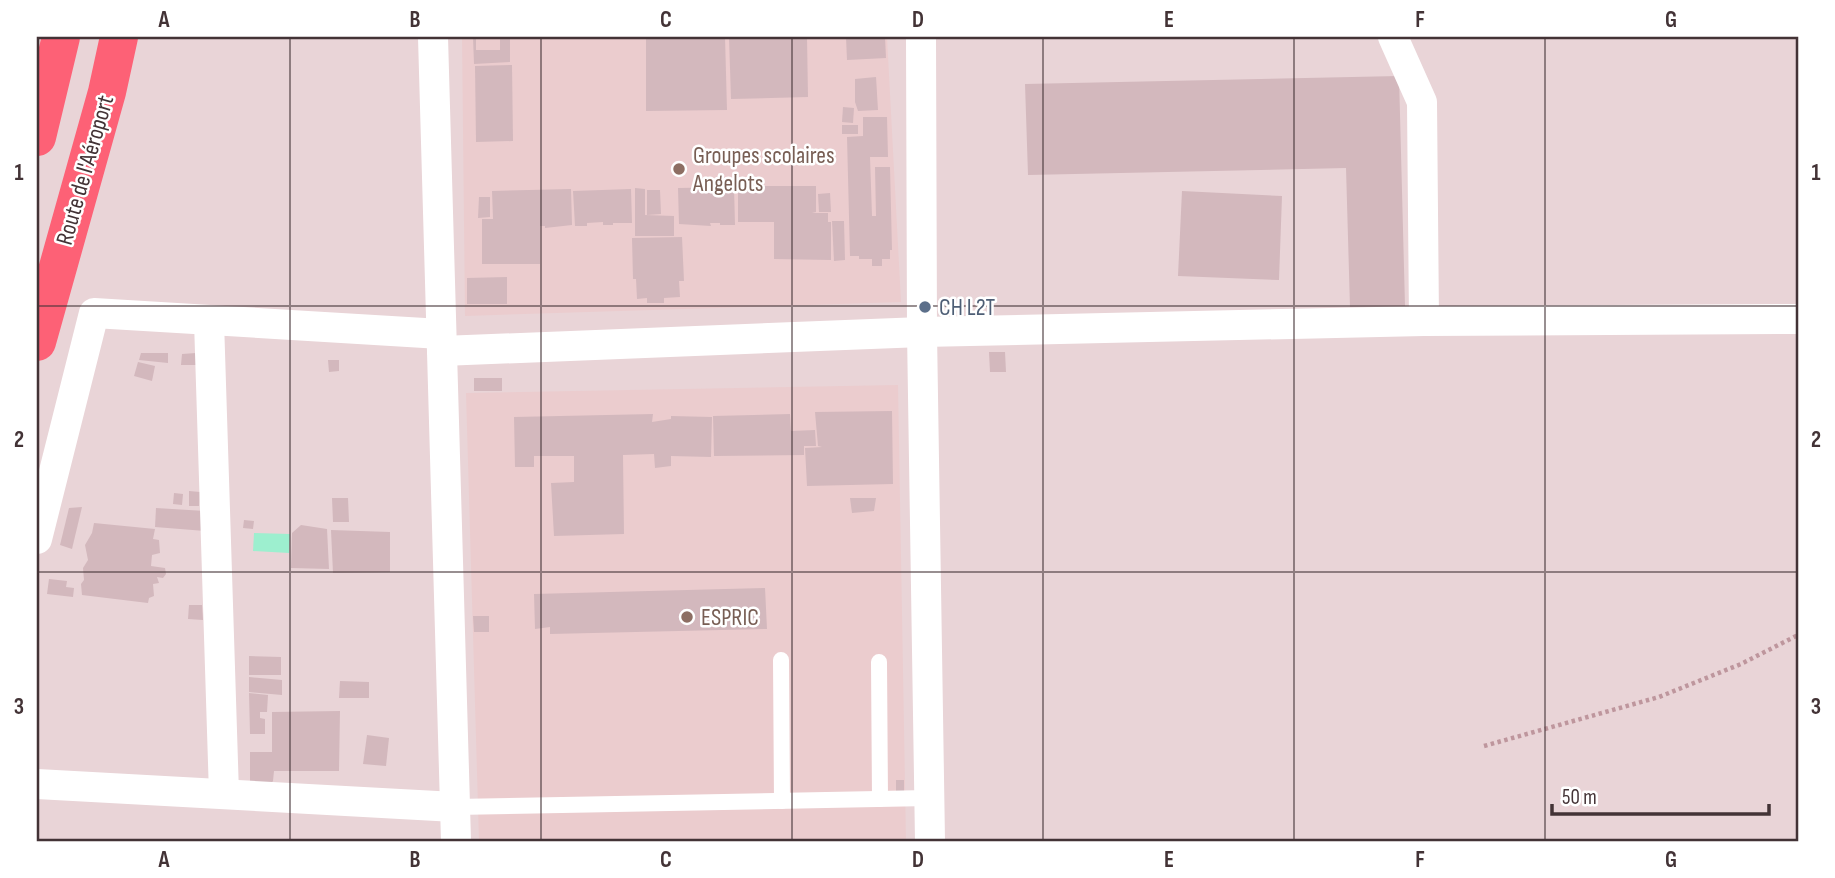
<svg xmlns="http://www.w3.org/2000/svg" width="1835" height="878" font-family="'Sofia Sans Condensed',sans-serif">
	<style>
		.residential { fill: #e9d4d7 }
		.education { fill: #ebccce }
		.water { fill: #9defcf }
		.building { fill: #d3b8bd }
		.lines { fill: none; stroke-linecap: round; stroke-linejoin: round }
		.path { stroke: #be969d; stroke-width: 4.5; stroke-dasharray: 3.5 3.5; stroke-linecap: butt }
		.lane { stroke: #fff; stroke-width: 16 }
		.street { stroke: #fff; stroke-width: 30 }
		.highway { stroke: #fd6176; stroke-width: 38 }
		.grid { fill: none; stroke: #433336; stroke-width: 2; stroke-opacity: 0.55 }
		.education-dot { fill: #8d6e63; stroke: #fff; stroke-width: 2.5 }
		.service-dot { fill: #5c6f8a; stroke: #fff; stroke-width: 2.5 }
		.labels { text-anchor: middle; dominant-baseline: central; stroke-width: 5; stroke-linejoin: round; paint-order: stroke }
		.education-label { font-size: 24px; fill: #785e54; stroke: #fff; text-anchor: start }
		.street-label { font-size: 24px; fill: #433336; stroke: #fff }
		.service-label { font-size: 24px; fill: #4e5e75; stroke: #fff; text-anchor: start }
		.neatline { fill: none; stroke: #433336; stroke-width: 2.5 }
		.grid-label { font-size: 23px; text-anchor: middle; font-weight: bold; fill: #433336 }
	</style>
	<rect width="100%" height="100%" fill="#f1e2e4"/>
	<!-- residential -->
	<rect class="residential" x="37" y="37" width="1761" height="804"/>
	<!-- education -->
	<g class="education">
		<path d="M462 37H887L901 302 465 316Z"/>
		<path d="M898 385 906 841H479L466 393Z"/>
	</g>
	<!-- water -->
	<path class="water" d="M254 533 290 534 289 553 253 551Z"/>
	<!-- building -->
	<g class="building">
		<path d="M473 37H476V50H500V37H510V62L474 64Z"/>
		<path d="M646 37H725L727 110 646 111Z"/>
		<path d="M729 37H807L808 97 731 99Z"/>
		<path d="M846 37H885L886 58 847 60Z"/>
		<path d="M512 65 513 141 476 142 475 66Z"/>
		<path d="M1399 76 1405 306 1350 307 1346 168 1028 175 1025 84Z"/>
		<path d="M876 77 878 110 858 111 855 102V79Z"/>
		<path d="M843 107 854 108 853 123 842 122Z"/>
		<path d="M863 117H887L888 157H870L872 216H876L875 167H890L892 250H890V259H882V266H872V259H859V256H850L847 137 863 136Z"/>
		<rect x="842" y="125" width="16" height="9"/>
		<path d="M738 186H816V212L812 213H828V222H831V260L774 259V222H738Z"/>
		<path d="M734 187 735 225H720V223H710L711 226 679 224 678 188Z"/>
		<path d="M635 188 645 189V215L674 216V236H635Z"/>
		<path d="M571 189 572 225 545 228V226H540V264H482V219H493L492 191Z"/>
		<path d="M631 189 632 223H613V225H603V222L587 223V226H575L573 191Z"/>
		<path d="M647 190H660L661 214 647 215Z"/>
		<path d="M1182 191 1282 196 1279 280 1178 276Z"/>
		<path d="M830 193 831 212H819L818 194Z"/>
		<path d="M479 197H490V217L478 218Z"/>
		<path d="M832 221H844L845 260 834 261Z"/>
		<path d="M682 237 684 281H679L680 297 664 298V303H647V298L637 299 636 279H633L632 238Z"/>
		<path d="M507 277V304H467V278Z"/>
		<path d="M989 352H1005L1006 372H990Z"/>
		<path d="M141 353H168V363L139 360Z"/>
		<path d="M196 353 197 365H181L182 354Z"/>
		<path d="M328 360H339V371L329 372Z"/>
		<path d="M138 362 155 366 152 381 134 376Z"/>
		<rect x="474" y="378" width="28" height="13"/>
		<path d="M892 411 893 484 807 486 805 448 822 447 818 446 815 412Z"/>
		<path d="M653 414 652 422 671 419V416L712 417 711 457 671 456V466L655 468 654 454 623 455 624 534 554 536 551 483 574 482V456H534V467H515L514 417Z"/>
		<path d="M790 414 791 431 815 430 816 446H804V455L714 456 713 416Z"/>
		<path d="M189 491 200 492 199 506H189Z"/>
		<path d="M174 493 183 494 182 505 173 504Z"/>
		<path d="M332 498H348L349 522H333Z"/>
		<path d="M850 498H876L874 511 852 513Z"/>
		<path d="M82 507 72 549 60 545 69 508Z"/>
		<path d="M156 508 205 511V531L155 527Z"/>
		<path d="M244 520 254 521 253 529 243 528Z"/>
		<path d="M94 523 155 529 153 539 159 540 160 553 152 555 151 566 165 568 166 574 163 578 157 577 159 583 153 584 154 596 149 598 148 603 82 595 81 584 84 580 83 568 88 560 85 545 92 533Z"/>
		<path d="M301 525 327 529 329 569 291 568 292 533Z"/>
		<path d="M331 530 390 532V572L333 573Z"/>
		<path d="M49 579 67 581 66 587 74 588 73 597 47 594Z"/>
		<path d="M765 588 767 629 550 634V627L535 629 534 594Z"/>
		<path d="M189 605H202L203 620 188 619Z"/>
		<path d="M473 616H489V632H474Z"/>
		<path d="M249 656 281 657V675H249Z"/>
		<path d="M249 677 282 680V695L249 692Z"/>
		<path d="M340 681 369 682V698H339Z"/>
		<path d="M249 693 268 695 267 712H260V718L265 719V734H250Z"/>
		<path d="M340 711 339 771H274L273 781 268 787H250V752H272V712Z"/>
		<path d="M367 735 389 738 386 766 363 764Z"/>
		<rect x="896" y="780" width="8" height="13"/>
	</g>
	<g class="lines">
		<!-- path -->
		<path class="path" d="M1484 746 1659 697 1741 664 1798 635"/>
		<!-- lane -->
		<g class="lane">
			<path d="M781 660 782 801"/>
			<path d="M879 662 880 799"/>
			<path d="M455 807 929 798"/>
		</g>
		<!-- street -->
		<g class="street">
			<path d="M433 37 456 841"/>
			<path d="M921 37 922 332 930 841"/>
			<path d="M1393 37 1422 102 1424 321"/>
			<path d="M209 321 224 794"/>
			<path d="M442 351 922 332 1424 321 1798 319"/>
			<path d="M37 539 94 313 441 334"/>
			<path d="M37 784 455 807"/>
		</g>
		<!-- highway -->
		<g class="highway">
			<path d="M37 137 61 37"/>
			<path d="M37 342 107 92 119 37"/>
		</g>
	</g>
	<!-- grid -->
	<path class="grid" d="M290 37V841M541 37V841M792 37V841M1043 37V841M1294 37V841M1545 37V841M37 306H1798M37 572H1798"/>
	<!-- markers -->
	<g class="education-dot">
		<circle cx="679" cy="169" r="7"/>
		<circle cx="687" cy="617" r="7"/>
	</g>
	<circle class="service-dot" cx="925" cy="307" r="7"/>
	<g class="labels">
		<!-- education labels -->
		<g class="education-label">
			<text x="693" y="155">Groupes scolaires<tspan x="693" dy="28">Angelots</tspan></text>
			<text x="701" y="617">ESPRIC</text>
		</g>
		<!-- street labels -->
		<g class="street-label">
			<text transform="translate(85 170) rotate(-74)">Route de l'Aéroport</text>
		</g>
		<!-- service labels -->
		<g class="service-label">
			<text x="939" y="307">CH L2T</text>
		</g>
	</g>
	<!-- border -->
	<rect width="1835" height="878" fill="none" stroke="#ffffff" stroke-width="77"/>
	<!-- scale -->
	<path d="M1552 804v10h217v-10" fill="none" stroke="#433336" stroke-width="3.5"/>
	<text x="1562" y="804" font-size="21" fill="#433336" stroke="#ffffff" stroke-width="5" paint-order="stroke">50 m</text>
	<rect x="38" y="38" width="1759" height="802" class="neatline"/>
	<g class="grid-label">
		<text x="164" y="27">A</text>
		<text x="415" y="27">B</text>
		<text x="666" y="27">C</text>
		<text x="918" y="27">D</text>
		<text x="1169" y="27">E</text>
		<text x="1420" y="27">F</text>
		<text x="1671" y="27">G</text>
		<text x="19" y="180">1</text>
		<text x="1816" y="180">1</text>
		<text x="19" y="447">2</text>
		<text x="1816" y="447">2</text>
		<text x="19" y="714">3</text>
		<text x="1816" y="714">3</text>
		<text x="164" y="867">A</text>
		<text x="415" y="867">B</text>
		<text x="666" y="867">C</text>
		<text x="918" y="867">D</text>
		<text x="1169" y="867">E</text>
		<text x="1420" y="867">F</text>
		<text x="1671" y="867">G</text>
	</g>
</svg>
